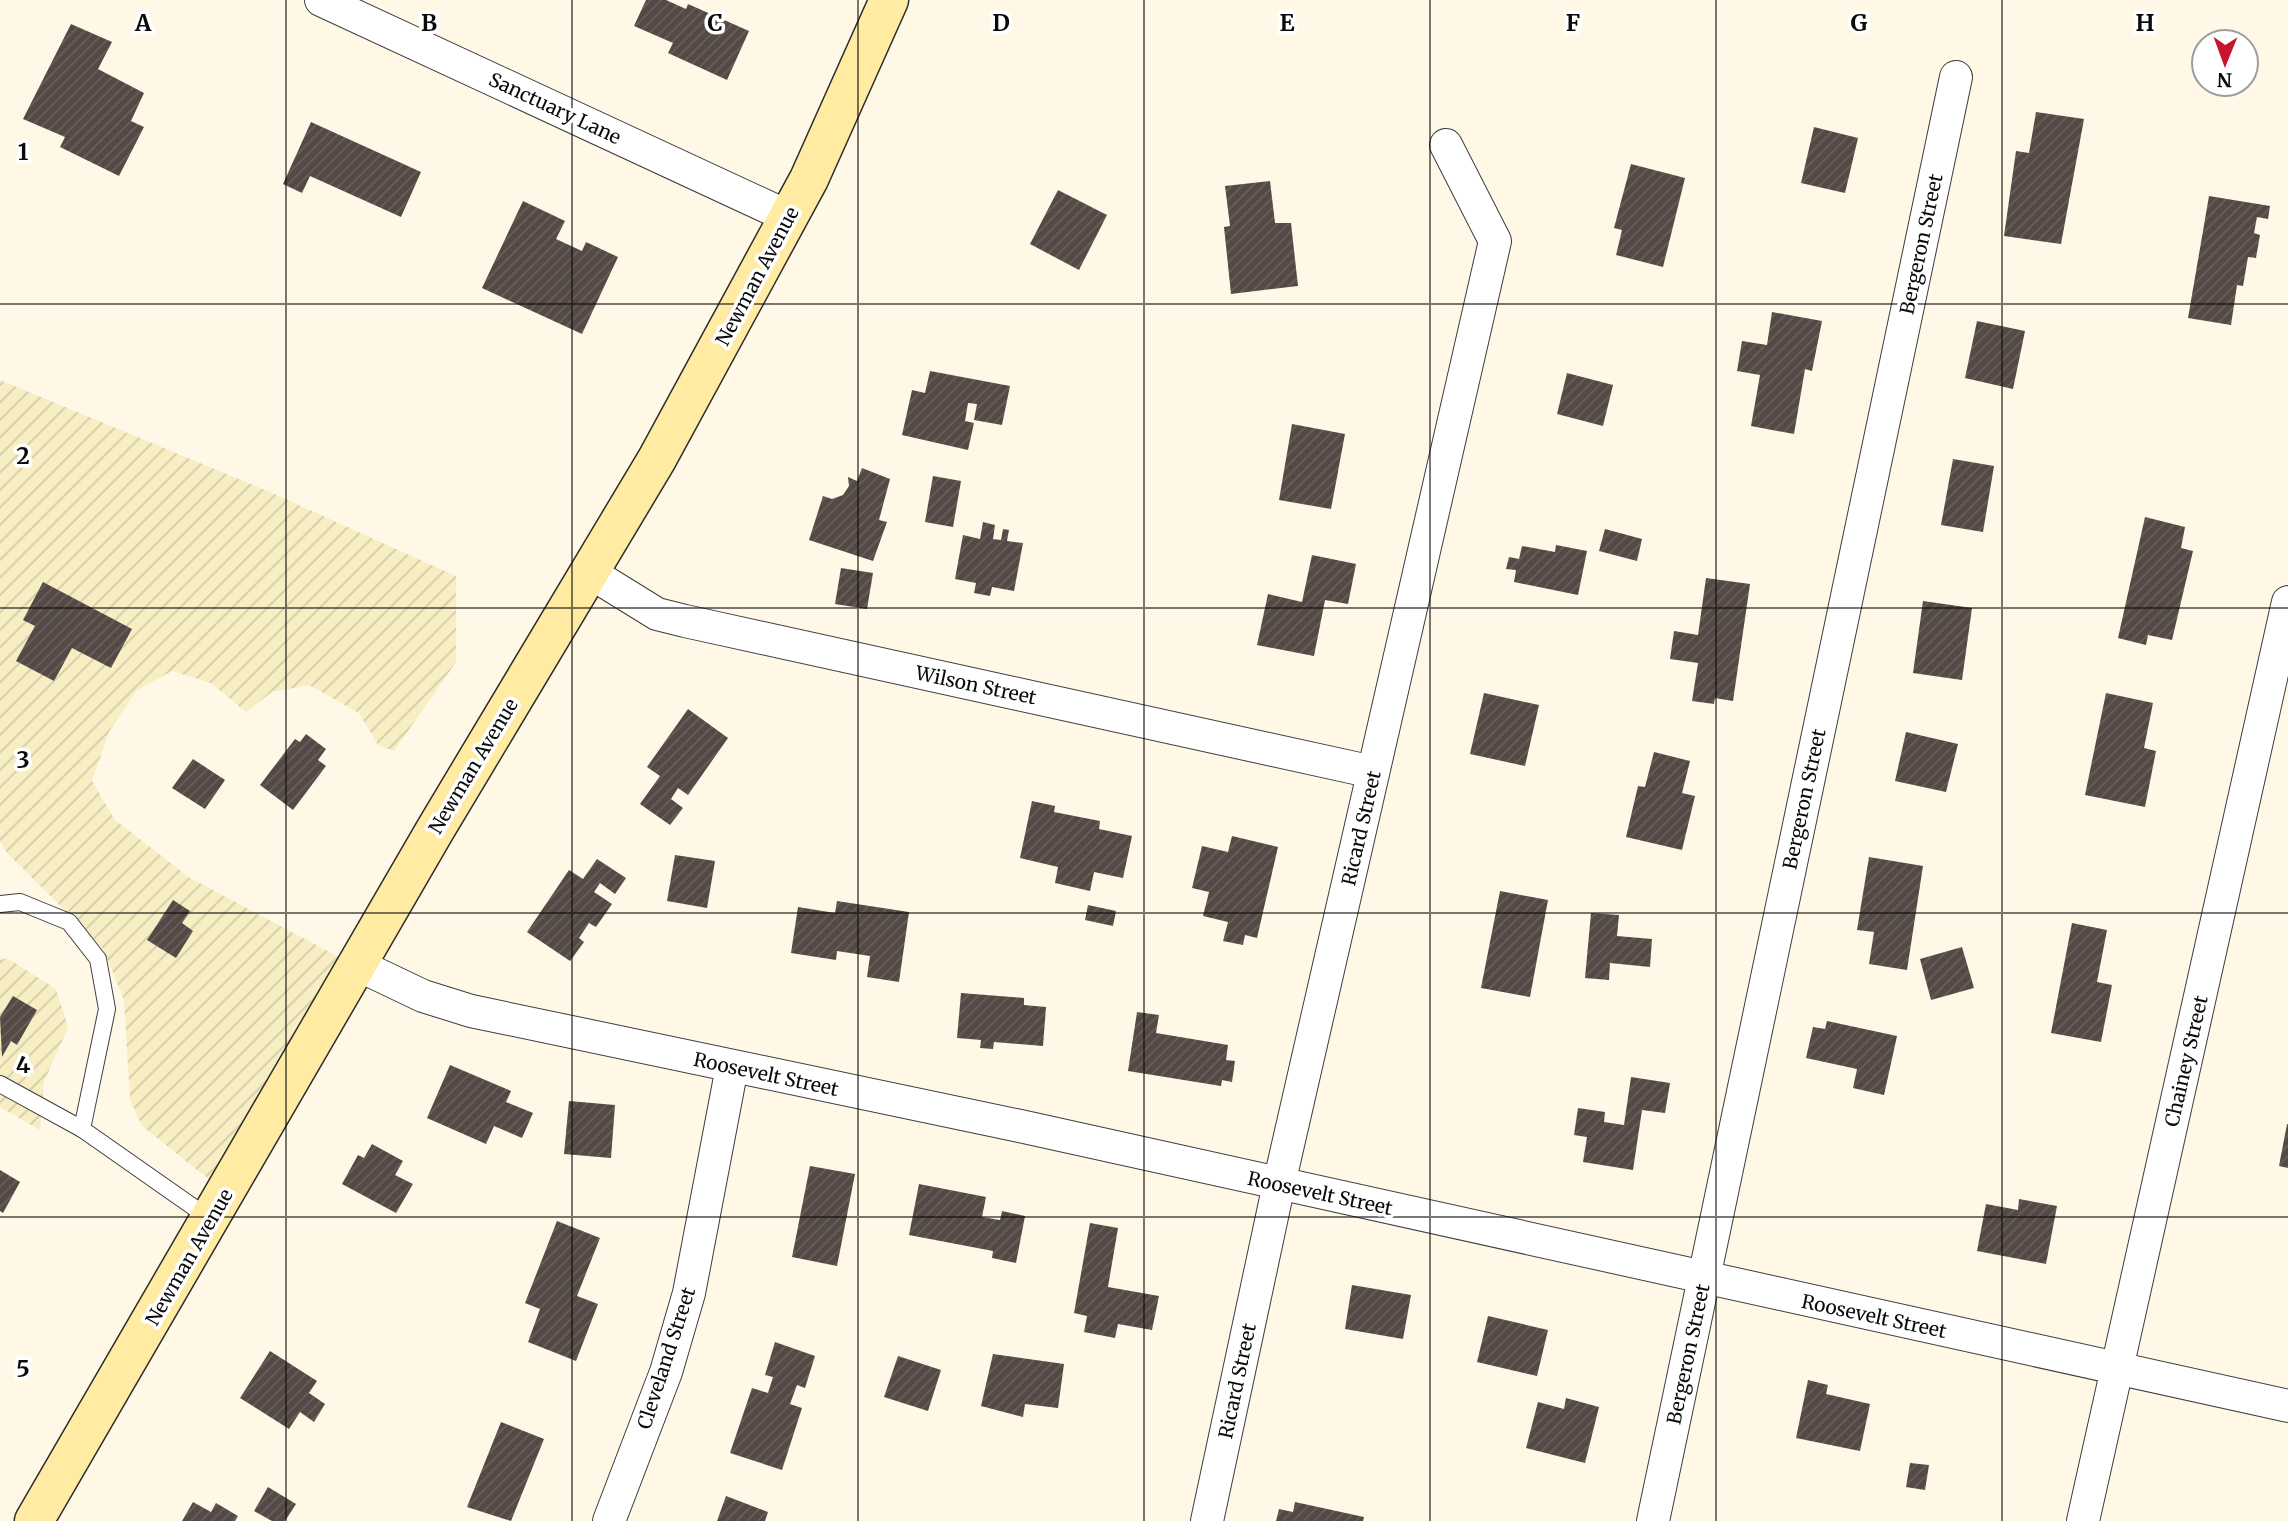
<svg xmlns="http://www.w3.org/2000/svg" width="2288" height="1521" font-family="Merriweather,serif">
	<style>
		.farmland { fill: url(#farmland-furrows) }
		.building { fill: url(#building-hatch) }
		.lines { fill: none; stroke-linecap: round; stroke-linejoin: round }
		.lane-casing { stroke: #3d3d3d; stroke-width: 18 }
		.street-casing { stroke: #3d3d3d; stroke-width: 34 }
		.secondary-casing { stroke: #2c2c2c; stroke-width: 41 }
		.lane { stroke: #fff; stroke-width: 16 }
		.street { stroke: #fff; stroke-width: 32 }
		.secondary { stroke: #ffeba2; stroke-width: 38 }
		.grid { fill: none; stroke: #0a0a0a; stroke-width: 2; stroke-opacity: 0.55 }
		.labels { text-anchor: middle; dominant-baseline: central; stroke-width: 7; stroke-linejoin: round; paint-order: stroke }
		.street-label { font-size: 19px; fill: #0a0a0a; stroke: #fff }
		.grid-label { font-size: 23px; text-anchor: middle; font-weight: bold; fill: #0a0a0a; stroke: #fff; stroke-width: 7; stroke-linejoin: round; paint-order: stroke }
	</style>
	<defs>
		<pattern id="farmland-furrows" width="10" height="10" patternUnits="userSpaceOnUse" patternTransform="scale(1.75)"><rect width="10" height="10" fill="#f8eec4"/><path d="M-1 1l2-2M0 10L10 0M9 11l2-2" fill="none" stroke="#d3cba7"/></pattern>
		<pattern id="building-hatch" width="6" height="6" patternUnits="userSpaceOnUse" patternTransform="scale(1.75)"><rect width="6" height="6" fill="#544945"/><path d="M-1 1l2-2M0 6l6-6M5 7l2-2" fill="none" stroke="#685f5c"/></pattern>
	</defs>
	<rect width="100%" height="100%" fill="#fff8e7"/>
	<!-- farmland -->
	<g class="farmland">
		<path d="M0 380 272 493 456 576V662L394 751 378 745 359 713 309 685 272 692 246 712 211 683 172 671 136 691 109 732 92 781 115 820 190 878 352 964 225 1192 142 1126 130 1100 124 1000 103 948 7 853 0 841Z"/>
		<path d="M7 958 56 989 68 1027 44 1082 40 1130 0 1107V960Z"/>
	</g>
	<!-- building -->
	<g class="building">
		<path d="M646 0H666L686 9 688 4 749 31 727 80 668 53 673 43 634 26Z"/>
		<path d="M71 24 112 42 98 69 144 93 131 121 144 127 119 176 60 147 65 137 23 119Z"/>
		<path d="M2036 112 2084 119 2061 244 2004 236 2016 151 2029 153Z"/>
		<path d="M311 122 421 172 401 217 310 176 302 193 283 184Z"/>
		<path d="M1814 127 1858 138 1845 193 1801 183Z"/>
		<path d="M1631 164 1685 178 1663 267 1616 255 1622 230 1614 228Z"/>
		<path d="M1270 181 1275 223H1291L1298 286 1231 294 1224 227 1230 226 1225 186Z"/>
		<path d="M1058 190 1107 215 1079 270 1030 244Z"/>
		<path d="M2209 196 2270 206 2268 219 2257 217 2254 233 2260 235 2256 258 2248 257 2243 286 2237 285 2231 325 2188 318Z"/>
		<path d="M523 201 565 221 556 239 582 251 586 242 618 257 582 334 482 288Z"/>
		<path d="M1772 312 1822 321 1812 371 1805 369 1794 434 1751 426 1760 375 1737 371 1742 341 1767 345Z"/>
		<path d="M1977 321 2025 331 2013 389 1965 378Z"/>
		<path d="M930 371 1010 386 1002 425 974 420 977 404 968 403 965 421 974 423 968 450 902 435 912 390 925 393Z"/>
		<path d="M1567 373 1613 385 1603 426 1557 414Z"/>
		<path d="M1292 424 1345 434 1331 509 1279 500Z"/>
		<path d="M1953 459 1994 466 1983 532 1941 525Z"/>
		<path d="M862 468 890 479 879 520 887 522 873 561 809 540 823 496 832 499 843 495 849 486 848 477 857 481Z"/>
		<path d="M933 476 961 481 953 527 925 522Z"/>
		<path d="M2145 517 2185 527 2181 548 2193 551 2172 640 2148 635 2146 645 2118 638Z"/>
		<path d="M983 522 995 525 993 539 1001 540 1003 529 1009 530 1007 541 1023 543 1014 591 992 587 990 596 974 593 976 583 955 579 963 535 980 539Z"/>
		<path d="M1605 529 1642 539 1637 561 1599 551Z"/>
		<path d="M1556 545 1587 551 1578 595 1514 582 1516 570 1506 569 1509 557 1519 559 1522 546 1555 552Z"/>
		<path d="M1312 555 1356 564 1348 604 1325 600 1314 656 1257 645 1268 594 1302 602Z"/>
		<path d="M841 568 873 573 867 609 835 604Z"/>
		<path d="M1706 578 1750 584 1733 701 1715 698 1714 704 1692 701 1698 663 1670 659 1674 631 1698 635Z"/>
		<path d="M43 582 132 629 111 668 72 648 54 681 16 661 35 626 23 620Z"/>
		<path d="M1923 601 1972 608 1962 680 1913 673Z"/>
		<path d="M1484 693 1539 705 1525 766 1470 754Z"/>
		<path d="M2106 693 2153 703 2144 748 2156 751 2145 807 2085 795Z"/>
		<path d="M688 709 728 738 688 795 678 788 671 799 683 808 670 825 640 804 660 776 647 767Z"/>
		<path d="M1906 732 1958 744 1946 792 1895 781Z"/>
		<path d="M306 734 326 749 318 760 326 766 293 810 260 785 295 739 300 742Z"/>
		<path d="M1654 752 1690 761 1682 793 1695 796 1682 850 1626 837 1638 786 1645 787Z"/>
		<path d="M193 759 225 780 205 809 172 788Z"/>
		<path d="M1032 801 1055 806 1054 812 1100 821 1099 829 1132 836 1123 878 1094 872 1090 891 1055 883 1058 867 1020 858Z"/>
		<path d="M1232 836 1278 847 1257 938 1245 935 1243 945 1223 941 1228 922 1203 916 1209 892 1192 888 1202 846 1228 852Z"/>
		<path d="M675 855 715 861 707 908 667 901Z"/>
		<path d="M1869 857 1923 866 1907 970 1869 964 1874 932 1857 930Z"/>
		<path d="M597 859 626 878 615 894 600 883 594 892 612 904 596 927 589 923 579 938 584 942 570 961 527 932 569 870 583 879Z"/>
		<path d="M1500 891 1548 900 1530 997 1481 988Z"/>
		<path d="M173 900 190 911 182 923 193 931 176 958 147 940Z"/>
		<path d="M837 901 909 912 899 982 867 977 870 956 837 951 836 960 791 953 798 907 835 913Z"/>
		<path d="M1088 905 1116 911 1113 926 1085 920Z"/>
		<path d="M1591 913 1619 915 1617 936 1652 939 1650 967 1610 963 1609 980 1585 978Z"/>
		<path d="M2072 923 2107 930 2097 982 2112 985 2101 1042 2051 1033Z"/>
		<path d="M1962 947 1974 988 1931 1000 1920 959Z"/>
		<path d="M961 993 1024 998V1005L1046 1007 1043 1046 994 1042 993 1049 980 1048 981 1040 957 1038Z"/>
		<path d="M13 996 37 1010 17 1045 11 1041 2 1057 0 1017Z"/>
		<path d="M1137 1012 1159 1015 1156 1033 1228 1045 1226 1060 1235 1061 1232 1082 1222 1080 1221 1086 1128 1071Z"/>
		<path d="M1827 1021 1897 1036 1884 1095 1853 1088 1857 1069 1806 1058 1813 1027 1825 1029Z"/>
		<path d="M450 1065 511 1091 506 1102 533 1113 522 1138 494 1126 486 1144 427 1118Z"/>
		<path d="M1631 1077 1670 1083 1665 1113 1642 1110 1633 1170 1583 1162 1587 1137 1574 1135 1578 1108 1605 1112 1604 1122 1624 1125Z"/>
		<path d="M569 1101 615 1105 611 1158 564 1154Z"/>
		<path d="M2287 1124H2288V1168L2279 1166Z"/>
		<path d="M372 1144 403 1161 395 1175 413 1184 396 1213 342 1184 358 1155 364 1158Z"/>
		<path d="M810 1166 855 1174 837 1266 792 1257Z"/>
		<path d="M0 1170 20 1182 3 1213 0 1211Z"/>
		<path d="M919 1184 986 1197 982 1217 1000 1220 1002 1211 1025 1216 1016 1263 992 1258 993 1251 909 1235Z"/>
		<path d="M2019 1199 2057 1206 2046 1264 1977 1251 1986 1204 2018 1210Z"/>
		<path d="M557 1221 600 1238 577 1296 598 1304 576 1361 528 1342 540 1309 525 1303Z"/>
		<path d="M1090 1223 1118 1228 1108 1287 1159 1296 1152 1330 1118 1324 1115 1338 1084 1332 1087 1316 1074 1313Z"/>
		<path d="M1352 1285 1411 1295 1403 1339 1345 1329Z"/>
		<path d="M1488 1316 1548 1330 1537 1376 1477 1362Z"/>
		<path d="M775 1342 815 1356 805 1388 797 1385 790 1404 802 1408 782 1470 730 1453 752 1388 768 1393 773 1377 765 1375Z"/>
		<path d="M270 1351 317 1381 309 1393 325 1404 314 1422 300 1412 289 1429 240 1398Z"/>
		<path d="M993 1354 1064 1364 1058 1408 1025 1404 1023 1417 981 1406Z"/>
		<path d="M898 1356 941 1370 928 1411 884 1397Z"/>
		<path d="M1808 1380 1828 1385 1826 1394 1870 1404 1860 1451 1796 1438Z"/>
		<path d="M1566 1398 1599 1407 1585 1463 1526 1448 1538 1402 1564 1409Z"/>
		<path d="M501 1422 544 1439 511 1521 467 1507Z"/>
		<path d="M1910 1463 1929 1465 1925 1490 1906 1487Z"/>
		<path d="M268 1487 296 1504 285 1521H272L254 1511Z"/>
		<path d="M726 1496 768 1512 765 1521H717Z"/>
		<path d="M193 1502 211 1512 216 1503 238 1516 235 1521H182Z"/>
		<path d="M1295 1502 1364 1517 1363 1521H1276L1279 1509 1293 1512Z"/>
	</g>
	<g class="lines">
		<defs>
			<g id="lane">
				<path d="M0 904 20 902 69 922 98 959 107 1009 82 1129"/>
				<path d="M0 1084 82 1129 209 1218"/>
			</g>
			<g id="street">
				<path d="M321 0 789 217"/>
				<path d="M589 572 657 614 685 621 1373 772"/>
				<path d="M358 965 423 996 471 1011 1020 1126 2288 1406"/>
				<path d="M609 1521 666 1372 689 1293 732 1067"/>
				<path d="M1207 1521 1279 1184 1495 241 1446 145"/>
				<path d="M1653 1521 1956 77"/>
				<path d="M2083 1521 2288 602"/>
			</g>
			<path id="secondary" d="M34 1521 435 830 657 459 809 179 889 0"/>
		</defs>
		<!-- lane casing -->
		<use href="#lane" class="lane-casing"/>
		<!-- street casing -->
		<use href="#street" class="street-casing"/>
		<!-- secondary casing -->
		<use href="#secondary" class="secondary-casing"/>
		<!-- lane -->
		<use href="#lane" class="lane"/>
		<!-- street -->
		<use href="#street" class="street"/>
		<!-- secondary -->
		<use href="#secondary" class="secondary"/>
	</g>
	<!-- grid -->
	<path class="grid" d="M286 0V1521M572 0V1521M858 0V1521M1144 0V1521M1430 0V1521M1716 0V1521M2002 0V1521M0 304H2288M0 608H2288M0 913H2288M0 1217H2288"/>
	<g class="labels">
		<!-- street labels -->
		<g class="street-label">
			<text transform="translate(555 108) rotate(25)">Sanctuary Lane</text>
			<text transform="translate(1921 244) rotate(-78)">Bergeron Street</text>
			<text transform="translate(757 276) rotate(-62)">Newman Avenue</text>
			<text transform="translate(976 685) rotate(12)">Wilson Street</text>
			<text transform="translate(473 766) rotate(-59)">Newman Avenue</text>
			<text transform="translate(1804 799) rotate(-78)">Bergeron Street</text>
			<text transform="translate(1361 828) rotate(-77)">Ricard Street</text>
			<text transform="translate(2186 1061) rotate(-77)">Chainey Street</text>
			<text transform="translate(766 1074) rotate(12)">Roosevelt Street</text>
			<text transform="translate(1320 1193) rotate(12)">Roosevelt Street</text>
			<text transform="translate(189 1257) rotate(-60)">Newman Avenue</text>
			<text transform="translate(1874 1316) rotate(12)">Roosevelt Street</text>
			<text transform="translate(1688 1354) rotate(-78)">Bergeron Street</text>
			<text transform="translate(666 1358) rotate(-72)">Cleveland Street</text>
			<text transform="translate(1237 1381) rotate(-78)">Ricard Street</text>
		</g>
	</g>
	<g class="grid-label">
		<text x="143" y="31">A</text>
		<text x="429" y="31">B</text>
		<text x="715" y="31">C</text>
		<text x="1001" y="31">D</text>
		<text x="1287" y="31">E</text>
		<text x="1573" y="31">F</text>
		<text x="1859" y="31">G</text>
		<text x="2145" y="31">H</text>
		<text x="23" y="160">1</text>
		<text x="23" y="464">2</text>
		<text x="23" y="768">3</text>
		<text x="23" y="1073">4</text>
		<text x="23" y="1377">5</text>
	</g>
	<!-- north arrow -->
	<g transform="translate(2225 63) rotate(181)"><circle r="33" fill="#ffffff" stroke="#9d9d9d" stroke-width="2"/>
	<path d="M0-5L12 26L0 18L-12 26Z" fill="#c71530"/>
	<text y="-10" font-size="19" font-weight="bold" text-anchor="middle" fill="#0a0a0a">N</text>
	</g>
</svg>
